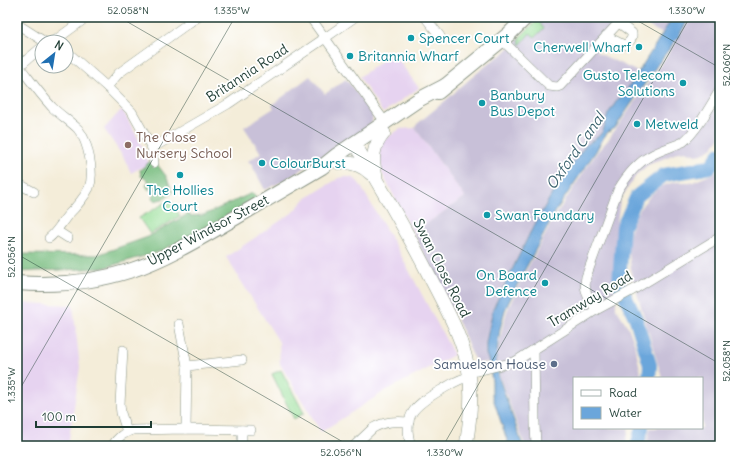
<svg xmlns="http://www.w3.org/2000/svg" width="737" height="463" font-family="Delius,sans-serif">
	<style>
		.built { fill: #e6d3f0 }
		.industrial { fill: #c8c0d8 }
		.green { fill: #97de97; stroke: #5b8e66 }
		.forest { fill: #79bd80; stroke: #4c7d5a }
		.water { fill: #6ba6db; stroke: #457288 }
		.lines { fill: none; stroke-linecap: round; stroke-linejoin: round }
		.river { stroke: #6ba6db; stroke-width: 14 }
		.street-casing { stroke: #8a9586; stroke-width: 10 }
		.secondary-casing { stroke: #8a9586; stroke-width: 14 }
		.primary-casing { stroke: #8a9586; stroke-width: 16 }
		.street { stroke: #fff; stroke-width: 9 }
		.secondary { stroke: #fff; stroke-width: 13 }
		.primary { stroke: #fff; stroke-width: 14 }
		.ticks { fill: none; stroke: #1f3d34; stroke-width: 1; stroke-opacity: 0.45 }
		.culture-dot { fill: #0f9aa8; stroke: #fff; stroke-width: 1.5 }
		.education-dot { fill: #8d6e63; stroke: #fff; stroke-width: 1.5 }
		.service-dot { fill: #5c6f8a; stroke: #fff; stroke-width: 1.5 }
		.labels { text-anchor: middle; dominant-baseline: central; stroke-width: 3.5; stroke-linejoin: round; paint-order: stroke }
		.culture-label { font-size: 14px; fill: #0d838f; stroke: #fff; text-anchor: start }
		.street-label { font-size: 14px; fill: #1f3d34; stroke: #fff }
		.education-label { font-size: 14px; fill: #785e54; stroke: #fff; text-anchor: start }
		.service-label { font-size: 14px; fill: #4e5e75; stroke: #fff; text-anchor: end }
		.water-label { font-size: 15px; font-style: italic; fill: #3a626e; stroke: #fff }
		.neatline { fill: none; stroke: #1f3d34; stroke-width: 1.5 }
		.ticks-label { font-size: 10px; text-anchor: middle; fill: #1f3d34 }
	</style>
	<rect width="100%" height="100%" fill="#fff"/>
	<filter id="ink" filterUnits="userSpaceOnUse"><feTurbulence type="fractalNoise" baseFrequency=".025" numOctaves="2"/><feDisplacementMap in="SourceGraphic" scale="8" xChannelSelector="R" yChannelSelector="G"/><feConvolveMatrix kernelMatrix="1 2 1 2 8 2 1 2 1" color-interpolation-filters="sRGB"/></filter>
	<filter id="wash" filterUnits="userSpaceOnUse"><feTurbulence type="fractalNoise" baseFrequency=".012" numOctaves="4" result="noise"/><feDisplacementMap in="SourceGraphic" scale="16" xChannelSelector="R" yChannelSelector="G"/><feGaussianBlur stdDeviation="0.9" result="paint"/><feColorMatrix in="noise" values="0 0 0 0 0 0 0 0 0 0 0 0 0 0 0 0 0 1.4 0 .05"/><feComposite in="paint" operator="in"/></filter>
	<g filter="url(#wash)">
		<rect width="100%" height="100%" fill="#f4edd9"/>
		<!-- built -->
		<g class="built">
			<path d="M393 53 419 88 383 113 359 77Z"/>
			<path d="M122 109 145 151 149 165 142 167 131 173 124 158 104 129Z"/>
			<path d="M415 128 465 197 413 233 382 173 380 162 379 150 382 141 400 129Z"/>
			<path d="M344 177H350L355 179 359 183 403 259 454 355 385 391 321 432 280 364 279 342 226 257 292 213 305 199 339 178Z"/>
			<path d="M17 303 73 305 80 367 68 446H17Z"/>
		</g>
		<!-- industrial -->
		<g class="industrial">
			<path d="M540 17H629L596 52 638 72 623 96 618 99 603 131 599 136 585 146 552 194 530 233 505 283 493 309 486 343V354L489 362 479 363 474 359 460 325 413 233 465 197 415 128 417 124 445 101 472 77 496 58 502 55Z"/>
			<path d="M635 17H673L663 34 637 20V18Z"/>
			<path d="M692 17H720V137L713 147 702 154 696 155 685 151 679 152 648 165 637 174 620 200 617 222 616 308 628 327 635 345 641 374V378H574V428H629L625 446H525L500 378 497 359V352L499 346 502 329 507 311 521 280 534 256 554 218 570 193 597 152 608 140 618 126 662 63Z"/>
			<path d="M310 76 325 94 346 79 371 112 373 115 372 122 366 129 287 179 265 190 251 164 248 161 261 153 244 127 274 108 272 105Z"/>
			<path d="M720 168V446H646L650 428H702V378H662L632 276 628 247 631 228 636 216 643 204 652 194 662 186 674 182H693L717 172Z"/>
		</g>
		<!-- green -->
		<g class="green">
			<path d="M540 17H546L540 24 544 28 535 37 530 33 520 45 519 39 520 37Z"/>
			<path d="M170 200 180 216 150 234 139 218Z"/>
			<path d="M281 370 304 413 294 419 272 374Z"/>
		</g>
		<!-- forest -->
		<g class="forest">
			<path d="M153 159 166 176 173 192 166 198 154 201 152 198 155 191 148 189 146 185 149 181 141 176 140 170Z"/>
			<path d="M252 193 257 199 193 235 158 252 103 268 17 272V254L97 255 148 237 188 214 191 216 204 215Z"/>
		</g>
		<!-- water -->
		<path class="water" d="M673 17H690L678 37 658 64 617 125 615 128 607 133 602 140 596 151 557 209 520 279 505 310 500 329 496 359 499 378 523 446H509L492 395V381L489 362 486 354V343L493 309 530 233 552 194 585 146 599 136 603 131 608 114 618 99 623 96Z"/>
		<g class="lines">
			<!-- river -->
			<g class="river">
				<path d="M649 378 650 365 636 319 619 283 623 227 637 196 664 175 710 167 720 154"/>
				<path d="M637 446 642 428"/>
			</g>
		</g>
	</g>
	<g filter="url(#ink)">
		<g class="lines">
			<defs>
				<g id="street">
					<path d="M310 17 385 122"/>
					<path d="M425 17 440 36"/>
					<path d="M190 22 198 17"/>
					<path d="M17 24 45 42"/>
					<path d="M606 36 624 45C629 43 633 39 632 33L619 23"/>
					<path d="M502 40 549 86 557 87 560 86 624 17"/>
					<path d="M50 42 57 39 87 17"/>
					<path d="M66 51 107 87 132 112 152 148 154 163"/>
					<path d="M19 66C30 80 40 94 52 107 60 115 70 121 78 129 88 141 95 173 89 188 84 198 76 207 68 215 61 223 57 232 49 238"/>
					<path d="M17 68 42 47"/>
					<path d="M107 87 119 73 190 22 186 17"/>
					<path d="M152 148 228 104 325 38 355 17"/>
					<path d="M17 183 34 192"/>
					<path d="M57 231 68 238"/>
					<path d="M596 310C589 298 583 292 586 277L618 190C626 177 637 163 650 156 660 150 672 147 683 142 697 131 710 106 720 90"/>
					<path d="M179 324 187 366 186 429"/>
					<path d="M123 350 120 404 121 413 127 432"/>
					<path d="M534 350 535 424 536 446"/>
					<path d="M187 366 242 360"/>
					<path d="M469 373 506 364 516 361 596 310 633 290 720 237"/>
					<path d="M242 441V430"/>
					<path d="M112 446C118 437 123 433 133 430L186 429 251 430"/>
					<path d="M354 446 373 428C385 421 396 421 409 422"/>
					<path d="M411 446C401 414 417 404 441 390 450 385 459 378 470 377"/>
				</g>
				<g id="secondary">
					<path d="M354 143C382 189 409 235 433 283 448 312 464 341 469 373 473 397 470 422 466 446"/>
					<path d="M339 163C351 162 362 165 371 174"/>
					<path d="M376 176C372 159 372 147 384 133"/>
				</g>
				<g id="primary">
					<path d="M438 92 509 34 526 17"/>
					<path d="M17 283C55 286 95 282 132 270 168 258 202 237 235 218 264 201 293 184 322 167L337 155 418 100 445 86"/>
				</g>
			</defs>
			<!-- street casing -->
			<use href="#street" class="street-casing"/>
			<!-- secondary casing -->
			<use href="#secondary" class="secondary-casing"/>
			<!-- primary casing -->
			<use href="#primary" class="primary-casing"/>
			<!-- street -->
			<use href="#street" class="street"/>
			<!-- secondary -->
			<use href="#secondary" class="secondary"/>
			<!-- primary -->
			<use href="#primary" class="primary"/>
		</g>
	</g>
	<!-- ticks -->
	<path class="ticks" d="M119 17 720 364M631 17 720 68M17 254 350 446M17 394 235 17M443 446 690 17"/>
	<!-- markers -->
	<g class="culture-dot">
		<circle cx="411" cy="38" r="4"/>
		<circle cx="639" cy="47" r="4"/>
		<circle cx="350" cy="56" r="4"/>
		<circle cx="683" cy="83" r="4"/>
		<circle cx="482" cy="103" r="4"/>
		<circle cx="637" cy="124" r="4"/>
		<circle cx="262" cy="163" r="4"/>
		<circle cx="180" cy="175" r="4"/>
		<circle cx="487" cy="215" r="4"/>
		<circle cx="545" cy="283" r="4"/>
	</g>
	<circle class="education-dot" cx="128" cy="145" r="4"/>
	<circle class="service-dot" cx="554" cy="364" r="4"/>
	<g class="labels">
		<!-- culture labels -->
		<g class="culture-label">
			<text x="419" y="38">Spencer Court</text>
			<text x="631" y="47" text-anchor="end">Cherwell Wharf</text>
			<text x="358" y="56">Britannia Wharf</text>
			<text x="675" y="75" text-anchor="end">Gusto Telecom<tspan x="675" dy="16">Solutions</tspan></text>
			<text x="490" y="95">Banbury<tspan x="490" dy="16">Bus Depot</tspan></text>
			<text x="645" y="124">Metweld</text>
			<text x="270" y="163">ColourBurst</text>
			<text x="180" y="190" text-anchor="middle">The Hollies<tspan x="180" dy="16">Court</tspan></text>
			<text x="495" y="215">Swan Foundary</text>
			<text x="537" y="275" text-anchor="end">On Board<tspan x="537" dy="16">Defence</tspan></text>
		</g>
		<!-- street labels -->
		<g class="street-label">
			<text transform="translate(247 73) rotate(-33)">Britannia Road</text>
			<text transform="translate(208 230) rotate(-28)">Upper Windsor Street</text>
			<text transform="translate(442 268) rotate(63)">Swan Close Road</text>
			<text transform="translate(590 299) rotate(-31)">Tramway Road</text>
		</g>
		<!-- education labels -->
		<g class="education-label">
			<text x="136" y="137">The Close<tspan x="136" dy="16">Nursery School</tspan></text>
		</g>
		<!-- service labels -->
		<g class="service-label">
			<text x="546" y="364">Samuelson House</text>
		</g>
		<!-- water labels -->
		<g class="water-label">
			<text transform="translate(575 151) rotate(-55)">Oxford Canal</text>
		</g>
	</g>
	<!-- margin -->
	<rect width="737" height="463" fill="none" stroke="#fff" stroke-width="44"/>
	<!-- legend -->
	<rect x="573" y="377" width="130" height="52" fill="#ffffff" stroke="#a5b1ae"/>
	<rect x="581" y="390" width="20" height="6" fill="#ffffff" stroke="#a5b1ae"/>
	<text x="609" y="397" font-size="12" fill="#1f3d34">Road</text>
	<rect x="581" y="407" width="20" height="12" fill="#6ba6db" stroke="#a5b1ae"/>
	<text x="609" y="417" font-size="12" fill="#1f3d34">Water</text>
	<!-- north arrow -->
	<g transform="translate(54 54) rotate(30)"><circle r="19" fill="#ffffff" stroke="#a5b1ae"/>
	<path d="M0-3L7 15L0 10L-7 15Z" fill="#1f6fb2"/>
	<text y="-6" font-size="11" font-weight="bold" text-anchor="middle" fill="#1f3d34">N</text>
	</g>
	<!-- scale -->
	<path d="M36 421v6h115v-6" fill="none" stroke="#1f3d34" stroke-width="2"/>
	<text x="42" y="421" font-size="12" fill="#1f3d34" stroke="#ffffff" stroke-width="3" paint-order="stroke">100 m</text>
	<rect x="22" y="22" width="693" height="419" class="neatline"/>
	<g class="ticks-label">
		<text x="128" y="14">52.058°N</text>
		<text x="232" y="14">1.335°W</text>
		<text x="687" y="14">1.330°W</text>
		<text transform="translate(726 65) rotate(-90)" y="4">52.060°N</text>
		<text transform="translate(11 257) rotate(-90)" y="4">52.056°N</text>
		<text transform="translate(726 361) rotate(-90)" y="4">52.058°N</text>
		<text transform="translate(11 385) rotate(-90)" y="4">1.335°W</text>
		<text x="341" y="456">52.056°N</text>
		<text x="445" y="456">1.330°W</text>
	</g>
</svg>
